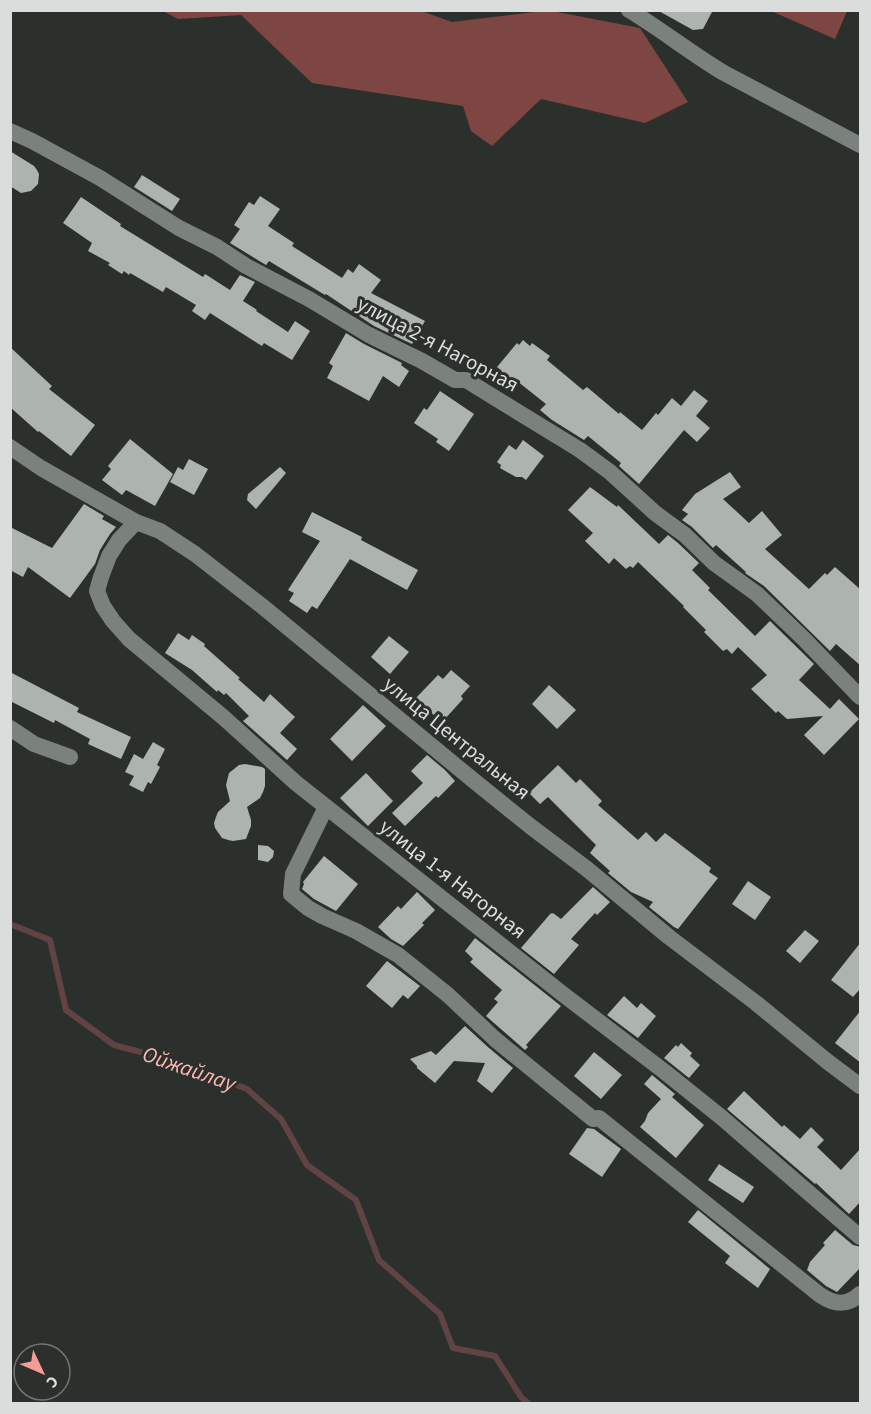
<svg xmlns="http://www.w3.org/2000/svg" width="871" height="1414" font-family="'Source Sans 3',sans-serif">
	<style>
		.forest { fill: #7d4642 }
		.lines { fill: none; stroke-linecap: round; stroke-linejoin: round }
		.stream { stroke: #624344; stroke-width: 6 }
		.building { fill: #adb4af }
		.minor { stroke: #7b817d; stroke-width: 16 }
		.tertiary { stroke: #7b817d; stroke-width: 16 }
		.labels { text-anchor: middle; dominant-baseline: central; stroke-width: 6; stroke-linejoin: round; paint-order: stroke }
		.street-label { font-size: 21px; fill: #dadddb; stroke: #2b302d }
		.water-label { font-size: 22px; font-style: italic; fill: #ffb7b1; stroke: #2b302d }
	</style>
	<rect width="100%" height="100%" fill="#2b302d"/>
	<!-- forest -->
	<g class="forest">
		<path d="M421 11 452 22 542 11H552L640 28 688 102 645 123 541 99 492 146 471 131 463 106 312 83 241 15 178 19 163 11Z"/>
		<path d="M771 11H847L835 39Z"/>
	</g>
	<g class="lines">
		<!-- stream -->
		<path class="stream" d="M10 924 50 940 66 1010 114 1045 174 1061 247 1089 281 1119 307 1165 356 1200 379 1260 440 1314 453 1348 495 1356 521 1397 529 1404"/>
	</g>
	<!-- building -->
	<g class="building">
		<path d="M657 10H713L703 29 693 30Z"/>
		<path d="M10 151 34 166 37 170 39 174 38 184 31 191 21 193 10 186Z"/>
		<path d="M142 175 180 199 172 211 134 187Z"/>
		<path d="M260 196 280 209 268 226 294 243 292 246 342 278 348 269 353 273 359 264 381 280 371 293 425 321 412 344 374 326 326 294 325 295 269 261 266 265 230 243 240 229 234 225 249 202 254 205Z"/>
		<path d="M81 197 121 224 120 226 203 277 205 274 230 290 240 275 255 282 243 301 257 310 256 311 288 332 295 321 310 331 292 360 264 343 262 346 210 313 205 320 192 311 196 305 166 287 163 292 130 273 129 275 124 271 122 274 108 265 110 263 88 251 92 243 63 223Z"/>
		<path d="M346 333 364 344 402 363 401 365 409 371 399 387 383 376 369 401 327 378 333 366 329 363Z"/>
		<path d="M523 340 530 346 532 343 550 356 547 360 583 390 587 387 619 414 620 412 642 430 656 413 658 415 672 398 681 406 694 390 708 401 696 416 710 428 697 442 684 430 639 484 619 466 621 463 588 436 584 440 552 420 540 410 546 404 517 381 514 385 500 373 502 371 497 367 517 343 519 345Z"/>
		<path d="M10 347 52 386 49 389 95 425 71 456 39 431 38 432 10 407Z"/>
		<path d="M440 391 474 414 449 451 436 442 438 439 414 423 424 408 427 410Z"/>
		<path d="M130 439 173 474 155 506 126 490 122 495 102 480 111 469 108 466Z"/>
		<path d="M523 440 544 456 526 480 522 477H516L500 468 501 465 497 462 509 445 516 450Z"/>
		<path d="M189 459 208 469 194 495 170 482 178 467 183 470Z"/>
		<path d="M280 467 286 473 256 509 247 500 248 494Z"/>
		<path d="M730 472 741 487 723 499 749 523 762 511 782 535 765 549 809 589 825 573 827 575 835 567 861 590V666L836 644 830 651 764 586 745 573 746 572 716 545 713 548 692 527 682 520 688 514 682 510 695 494Z"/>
		<path d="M590 487 617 507 618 505 659 544 668 535 678 543 699 563 692 570 710 588 708 590 755 636 770 621 814 664 799 680 830 709 839 699 859 719 824 755 804 735 823 716 787 719 778 711 776 713 751 689 767 675 738 647 732 654 727 649 723 651 704 632 706 630 683 607 684 606 638 562 633 568 630 566 626 569 614 558 609 564 585 541 593 533 568 510Z"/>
		<path d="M84 504 104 516 102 519 116 527 110 534 100 550 95 564 70 598 28 567 23 577 10 570V527L52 548Z"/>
		<path d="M312 512 362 537 361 540 418 570 407 590 350 559 317 609 312 606 307 613 289 601 294 593 288 590 320 541 302 532Z"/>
		<path d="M178 633 189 640 192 635 205 644 204 646 240 678 238 679 264 702 270 694 295 717 280 733 297 749 287 760 243 721 249 716 226 693 224 695 218 690 217 692 192 670 165 653Z"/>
		<path d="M389 636 409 652 390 674 371 657Z"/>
		<path d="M451 670 470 686 461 696 463 699 444 720 442 718 440 721 416 698 438 675 443 679Z"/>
		<path d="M10 672 79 708 77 712 131 737 121 759 88 744 90 739 55 720 54 723 10 701Z"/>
		<path d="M549 685 576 710 557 729 532 704Z"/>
		<path d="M363 705 386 726 352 761 330 739Z"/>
		<path d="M153 742 165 749 157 765 160 767 151 784 148 782 143 792 129 785 134 776 125 772 134 754 143 759Z"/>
		<path d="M427 755 445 770 455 781 438 798 436 796 405 826 392 813 423 783 411 771Z"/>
		<path d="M245 764 262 767 265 769V786L263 792 260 798 247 807 251 820V826L246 839 233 841 228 840 222 838 215 828 214 823 216 817 218 812 230 801 226 785 229 773 239 765Z"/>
		<path d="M558 765 576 783 580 779 602 801 598 805 638 840 646 832 656 842 665 833 711 868 709 872 718 878 678 929 674 927 649 907 653 902 631 892 608 873 610 871 590 853 596 845 548 797 540 804 529 793Z"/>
		<path d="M366 773 393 801 368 826 340 798Z"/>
		<path d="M258 845 268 846 274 851 273 857 268 862 258 860Z"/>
		<path d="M324 856 358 884 336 911 314 899 302 889 304 884 303 882Z"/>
		<path d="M748 881 771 897 755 920 732 904Z"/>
		<path d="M593 887 610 902 597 915 595 913 571 939 579 945 554 974 521 948 551 913 552 914 553 913 561 919Z"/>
		<path d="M417 892 435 910 422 923 424 925 403 946 391 939 378 927 398 906 401 909Z"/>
		<path d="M805 930 819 941 800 963 786 951Z"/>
		<path d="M475 938 561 1006 526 1045 528 1047 525 1050 486 1016 498 1002 494 999 502 990 470 962 473 959 465 951Z"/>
		<path d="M861 942V988L853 997 831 980Z"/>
		<path d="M387 961 420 986 408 999 403 995 392 1008 366 986Z"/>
		<path d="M624 996 637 1008 641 1003 656 1016 638 1038 607 1015Z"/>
		<path d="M861 1010V1063L835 1043Z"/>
		<path d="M465 1026 489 1048 513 1068 492 1093 477 1081 485 1063 454 1061 435 1083 417 1068V1066L410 1059 431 1051 436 1055Z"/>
		<path d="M681 1043 692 1053 690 1056 700 1065 689 1078 664 1058 676 1045 678 1047Z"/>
		<path d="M594 1052 622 1075 601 1099 574 1076Z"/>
		<path d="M652 1075 675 1094 672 1097 704 1125 676 1158 640 1127 645 1121 648 1113 661 1099 644 1084Z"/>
		<path d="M744 1091 782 1127 784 1125 800 1139 811 1127 824 1140 817 1147 841 1170 861 1148V1201L849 1214 816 1183 815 1184 727 1109Z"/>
		<path d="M587 1128 594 1129 621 1149 602 1177 569 1154Z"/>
		<path d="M719 1164 754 1187 743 1203 708 1180Z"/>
		<path d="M698 1210 770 1269 758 1288 725 1263 730 1256 688 1222Z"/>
		<path d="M835 1230 853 1245 861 1247V1267L837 1292 826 1286 807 1270 810 1262 825 1245 823 1243Z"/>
	</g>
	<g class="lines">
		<!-- minor -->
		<g class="minor">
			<path d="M629 10C662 30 692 54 724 73L860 145"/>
			<path d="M10 131 32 141 100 178 179 228 217 247 246 266 309 299 369 335 422 361 455 380H466L580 450 610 472 655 513 685 535 714 563 757 594 804 639 860 697"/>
			<path d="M10 447 41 468 136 522 119 540 109 556 101 577 97 591 103 606 113 621 129 639 223 717 296 783 564 995 665 1072 721 1117 860 1237"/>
			<path d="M10 728 34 744 70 757"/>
			<path d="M326 807 293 874 291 894 308 908 322 916 356 931 398 955 448 995 496 1040 593 1119 599 1118 820 1295C835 1305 847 1306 860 1294"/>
		</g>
		<!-- tertiary -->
		<path class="tertiary" d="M136 522 160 531 195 554 262 606 473 780 530 826 587 869 669 937 756 1003 828 1062 860 1086"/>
	</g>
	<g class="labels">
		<!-- street labels -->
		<g class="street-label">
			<text transform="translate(438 344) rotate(28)">улица 2-я Нагорная</text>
			<text transform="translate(457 738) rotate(39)">улица Центральная</text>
			<text transform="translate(453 879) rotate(38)">улица 1-я Нагорная</text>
		</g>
		<!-- water labels -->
		<g class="water-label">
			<text transform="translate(189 1069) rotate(19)">Ойжайлау</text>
		</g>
	</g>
	<!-- border -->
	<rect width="871" height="1414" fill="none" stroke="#dadddb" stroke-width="24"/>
	<!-- north arrow -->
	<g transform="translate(42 1372) rotate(134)"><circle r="28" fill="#2b302d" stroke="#717573" stroke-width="1.5"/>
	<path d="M0-4.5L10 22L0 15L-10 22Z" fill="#f59c96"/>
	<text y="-9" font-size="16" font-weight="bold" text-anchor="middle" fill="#dadddb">С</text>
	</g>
</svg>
